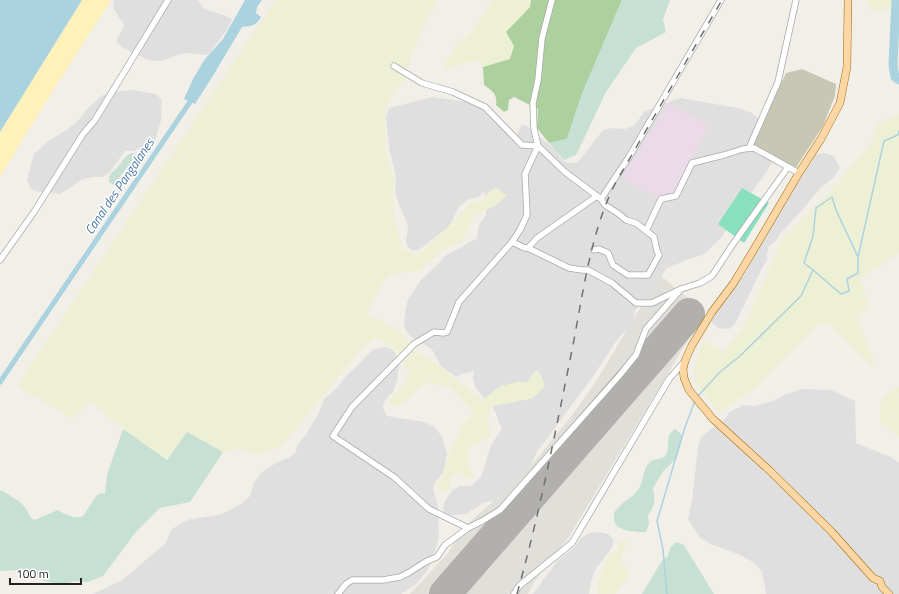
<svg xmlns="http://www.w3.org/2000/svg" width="899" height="594" font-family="'Titillium Web',sans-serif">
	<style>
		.residential { fill: #e0dfdf }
		.industrial { fill: #ebdbe8 }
		.airport { fill: #e1dfda }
		.construction { fill: #c7c7b4 }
		.farmland { fill: #eef0d5 }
		.forest { fill: #add19e }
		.wetland { fill: #c6e0d4 }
		.sand { fill: #fff1ba }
		.pitch { fill: #88e0be }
		.water { fill: #aad3df }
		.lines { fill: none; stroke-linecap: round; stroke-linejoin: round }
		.stream { stroke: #aad3df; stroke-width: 1.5 }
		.canal { stroke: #aad3df; stroke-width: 5 }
		.river { stroke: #aad3df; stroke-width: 9 }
		.runway { stroke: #b1b0ac; stroke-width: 32 }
		.minor-casing { stroke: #a9a9a9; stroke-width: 7 }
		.major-casing { stroke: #a06b00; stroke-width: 8 }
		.minor { stroke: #fff; stroke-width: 5.5 }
		.major { stroke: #fcd6a4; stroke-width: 7 }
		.rail { stroke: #707070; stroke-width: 1.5; stroke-dasharray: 8 8; stroke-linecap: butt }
		.labels { text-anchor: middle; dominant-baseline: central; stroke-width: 3; stroke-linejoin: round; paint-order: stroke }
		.water-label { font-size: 13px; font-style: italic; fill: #4a7aab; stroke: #fff }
	</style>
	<rect width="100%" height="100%" fill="#f2efe9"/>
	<!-- residential -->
	<g class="residential">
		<path d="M114 0H198L203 8 210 11 223 15 232 19 228 28 209 54 206 55 187 53 174 56 163 61 148 60 123 48 117 42V38L123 29 124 25 113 8Z"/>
		<path d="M131 90 156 94 162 100 161 120 155 141 134 151H125L109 173 102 177H94L83 179 60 194 39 192 31 189 27 180 34 154 50 140 67 130 79 120 88 108 103 95 122 91Z"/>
		<path d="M432 97 489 105 517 135 522 124 527 126 555 150 564 162 573 163 578 162 603 130 612 128 625 129 635 125 644 112 680 98 738 108 750 112 777 132 776 153 768 170 742 205 721 238 704 254 686 260 666 269 648 297 635 310 633 324 630 329 623 333 615 343 594 375 537 452 525 478 501 499 483 503 466 514 453 515 447 514 443 511 444 503 448 496 453 490 460 486H471L481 477 491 445 502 428 498 421 496 413 476 388 473 379 474 371 462 374 456 377 440 365 433 351 427 346 411 337 405 329 404 321 406 307 408 300 420 281 437 265 446 255 464 246 469 242 477 239 479 225 486 215 485 191 478 197 467 200 458 208 451 223 447 228 423 247 417 250H412L407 246 406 241 408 228 407 223 399 205 396 196 395 187 396 180 395 172 389 148 386 117 389 108Z"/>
		<path d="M824 153 834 156 840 168 833 178 820 188 804 208 779 235 777 240 769 246 767 253V261L762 268 735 324 729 329 718 328 712 323V320L722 303 730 296 738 278 743 277 798 177 813 161 815 155Z"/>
		<path d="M385 347 391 349 395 352 399 366 397 381 393 392 388 396 384 402 383 408 387 416 424 422 435 427 442 437 447 453 443 473 436 481 433 490 438 505 439 537 431 564 427 571 416 584 401 594H92L121 581 166 543 171 530 181 523 191 519 220 515 241 504 250 496 254 483 262 472 276 463 290 457 296 452 297 446 306 434 319 413 324 399 336 389 345 377 358 365 373 349Z"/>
		<path d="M802 389 831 390 855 401 856 443 893 458 899 463V594H766L762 571 753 562 740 555 711 544 700 538 688 519 692 500 698 448 701 437 726 418 730 412 743 405 755 406 773 401 787 394Z"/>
		<path d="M598 532 608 534 613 539V546L595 570 592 578 589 594H533L558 560 574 548 581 538 589 533Z"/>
	</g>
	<!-- industrial -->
	<path class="industrial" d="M669 103 706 123 707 129 673 194V200L660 198 625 180 622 176Z"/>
	<!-- airport -->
	<path class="airport" d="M660 275 705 312 570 535 534 582 528 594H410L448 553 463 528 526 472 573 414 595 383Z"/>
	<!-- construction -->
	<path class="construction" d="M802 69 836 84 835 96 823 126 795 169 752 144 786 73Z"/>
	<!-- farmland -->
	<g class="farmland">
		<path d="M275 0H437L412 52 405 78 392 95 385 113V148L394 181 393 199 394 215 403 250 418 255 450 225 470 203 482 200 491 190 496 188 507 195 495 206 474 216 462 242 443 249 420 271 397 273 388 276 381 285 367 314 396 328 403 334 416 352 432 360 482 400 501 386 517 382H527L536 370 539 371 545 386 533 398 494 406 488 417 489 426 492 432 489 437 474 446 467 451 469 465 474 477 468 479 460 472 451 477 449 487 445 492 441 490 436 483 442 478 450 450 463 425 474 413 451 388 427 382 414 392 403 403 393 407 388 400 394 396 410 375 397 351 376 338 363 347 282 446 257 455 238 448 223 452 187 432 167 460 123 429 100 410 93 402 88 404 73 419 17 386Z"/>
		<path d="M492 0H531L530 7 506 32 514 46 510 59 483 67 479 61 470 62 447 69 444 66 458 42 470 34Z"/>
		<path d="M865 0H895V3L890 9 874 11 871 9 869 3Z"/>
		<path d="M899 113V254L860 278 870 308 857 315 874 363 871 367 830 324H819L758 386 719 413 695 382 694 366 703 342 711 344 723 352 743 328 758 295 782 239 834 187 873 140 876 125Z"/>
		<path d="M899 386V437L880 421 881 399Z"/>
		<path d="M624 540 627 543 623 550 622 562 629 572V577L615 594H598L597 587 604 564 608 557 618 549 620 541Z"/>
	</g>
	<!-- forest -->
	<path class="forest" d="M531 0H622L582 94 567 139 549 143 537 128 538 109 514 97 509 100 508 110 504 112 496 105C498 94 492 91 484 85L483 67 510 59 514 46 506 32 530 7Z"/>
	<!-- wetland -->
	<g class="wetland">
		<path d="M622 0H670L663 19 666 32 636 48 606 92 576 155 564 160 549 143 567 139 582 94Z"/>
		<path d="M132 153 136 155 114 185 109 182V177L111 173C121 168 121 157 132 153Z"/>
		<path d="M123 429 167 460 187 432 223 452 190 502 160 508 135 533 103 576 88 582 76 581 63 584 49 582 41 580 32 571 23 570 0 571V491H3C10 496 19 500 25 507 28 511 29 517 34 520L58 510C65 514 75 520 83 516L97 495 101 493 105 494 107 475Z"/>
		<path d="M675 429 682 435 680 447 676 459 664 470 653 488C655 500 656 505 648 515L649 524 646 532C636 532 613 532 614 517 614 513 615 510 619 507 624 501 633 497 637 491 644 483 642 471 649 463 653 458 661 460 665 456 670 451 667 441 669 435 670 433 673 431 675 429Z"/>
		<path d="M676 542 684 545 714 594H642L661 562 668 556 670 548Z"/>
	</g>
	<!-- sand -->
	<path class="sand" d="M82 0H111L57 84 0 177V132Z"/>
	<!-- pitch -->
	<path class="pitch" d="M742 188 769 203 744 243 718 224Z"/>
	<!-- water -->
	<g class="water">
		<path d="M0 0H82L0 132Z"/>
		<path d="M245 0H262L257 7 256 13 261 17C256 26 251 26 242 27L214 74 195 104 184 99 193 79 205 59 223 39Z"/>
	</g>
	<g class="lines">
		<!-- stream -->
		<g class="stream">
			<path d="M813 270 804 263 813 236 816 208 832 197 836 210 858 257"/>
			<path d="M697 397 720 372 740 356 801 296 813 270 841 294 849 291 847 279 858 273V257L884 141 898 135 899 131"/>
			<path d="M667 594 663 549 657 521 685 427 695 401"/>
		</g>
		<!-- canal -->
		<path class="canal" d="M0 382 194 96"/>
		<!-- river -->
		<path class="river" d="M896 0 893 66 895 77 899 80"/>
		<!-- runway -->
		<path class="runway" d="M445 594 689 314"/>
		<defs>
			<g id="minor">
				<path d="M552 0 542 38 538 80 533 103 534 129 538 146 565 172 601 199 605 205 619 214 626 220 636 223 654 237 657 251 659 255 648 275H628L613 265 608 253 599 249 594 250"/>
				<path d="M394 66 422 83 453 92 485 107 522 145 538 146 525 174 527 215 520 230 512 242 459 302 447 332 444 333 434 332 414 344 352 407 333 436 394 477 429 509 468 528"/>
				<path d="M749 148 778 82 796 0"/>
				<path d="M601 199 629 157 721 0"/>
				<path d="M646 231 661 199 676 196 692 163 724 155 743 149 754 148 799 173"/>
				<path d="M512 242 525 248H528L569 268 582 270H588L612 283 636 303H652L681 289 700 283 712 276 733 244 788 167"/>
				<path d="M528 248 537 238 597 196"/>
				<path d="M0 260 34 212 83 134 95 120 168 0"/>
				<path d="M338 594 346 584 352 580H383L400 577 408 573 427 561 437 557 445 545 468 528 482 521 500 510 619 376 636 355 646 329 681 289"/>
				<path d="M514 594 519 586 572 543 669 379 685 361"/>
			</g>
			<path id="major" d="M848 0 847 67 840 103 821 139 799 173 750 256 733 284 712 312 691 347 685 361 683 369 684 378 689 390 713 419 770 471 831 531 873 578 880 581 882 587 889 594"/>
		</defs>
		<!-- minor casing -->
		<use href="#minor" class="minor-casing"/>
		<!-- major casing -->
		<use href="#major" class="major-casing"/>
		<!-- minor -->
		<use href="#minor" class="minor"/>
		<!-- major -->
		<use href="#major" class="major"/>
		<!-- rail -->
		<path class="rail" d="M517 594C540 512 556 429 573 345 583 293 591 230 616 182L722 0"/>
	</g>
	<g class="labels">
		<!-- water labels -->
		<g class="water-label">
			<text transform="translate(119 186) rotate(-56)">Canal des Pangalanes</text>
		</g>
	</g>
	<!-- scale -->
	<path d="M10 578v6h71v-6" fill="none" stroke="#222222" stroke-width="2"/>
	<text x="16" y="578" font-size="12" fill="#222222" stroke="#ffffff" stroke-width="3" paint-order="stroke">100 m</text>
</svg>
